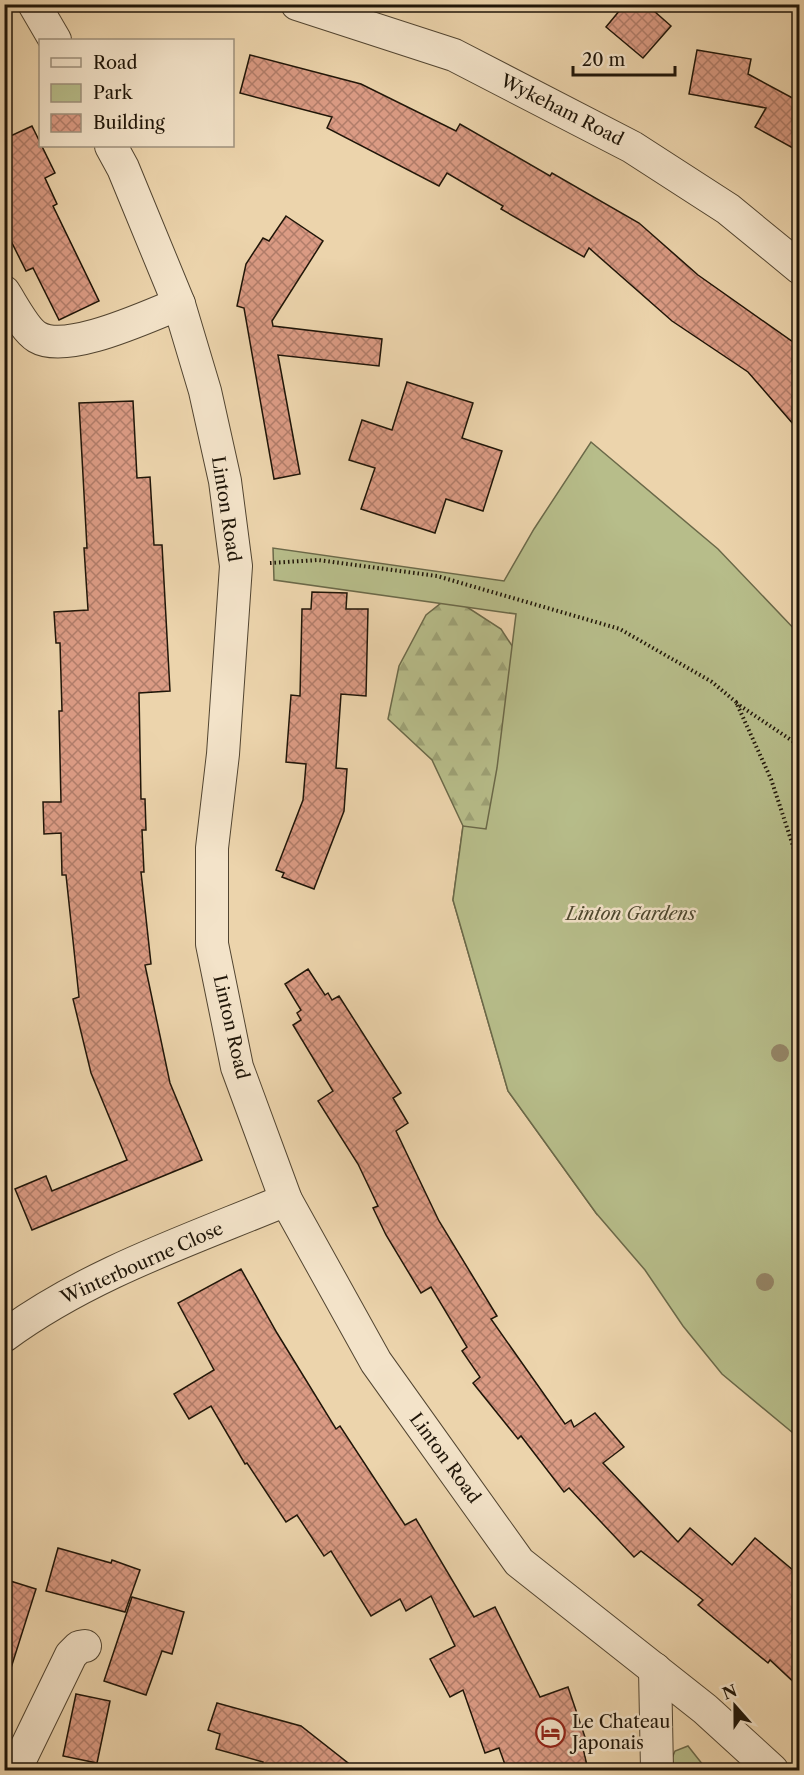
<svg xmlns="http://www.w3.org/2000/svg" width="804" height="1775" font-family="'Libre Caslon Text',serif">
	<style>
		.forest { fill: url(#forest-firs); stroke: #6b6949; stroke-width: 1.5 }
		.green { fill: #b7bd8a; stroke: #6b6949; stroke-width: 1.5 }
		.building { fill: url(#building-cross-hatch); stroke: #1f1508; stroke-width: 1.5 }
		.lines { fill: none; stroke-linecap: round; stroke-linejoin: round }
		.minor-casing { stroke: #524531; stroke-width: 34 }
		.path { stroke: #1f1508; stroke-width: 4; stroke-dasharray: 1.5 3; stroke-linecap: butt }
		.minor { stroke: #f3e3c9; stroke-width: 32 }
		.tree { fill: #958667 }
		.labels { text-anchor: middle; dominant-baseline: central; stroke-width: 5; stroke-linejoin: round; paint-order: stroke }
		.street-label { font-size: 18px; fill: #1f1508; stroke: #f3e3c9 }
		.park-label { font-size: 18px; font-style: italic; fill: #4d472f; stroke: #f3e3c9 }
		.poi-label { font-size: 18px; fill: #1f1508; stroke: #f3e3c9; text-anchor: start }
	</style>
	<defs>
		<pattern id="forest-firs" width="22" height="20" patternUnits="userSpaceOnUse" patternTransform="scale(1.5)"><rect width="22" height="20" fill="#b7bd8a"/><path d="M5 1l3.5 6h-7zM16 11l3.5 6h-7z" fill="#9da276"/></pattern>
		<pattern id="building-cross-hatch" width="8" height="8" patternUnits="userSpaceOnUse" patternTransform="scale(1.5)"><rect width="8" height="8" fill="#db9b84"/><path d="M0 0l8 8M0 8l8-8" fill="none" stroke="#b17d6a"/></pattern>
	</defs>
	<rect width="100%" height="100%" fill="#ecd4ac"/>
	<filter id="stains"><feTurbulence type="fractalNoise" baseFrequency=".00333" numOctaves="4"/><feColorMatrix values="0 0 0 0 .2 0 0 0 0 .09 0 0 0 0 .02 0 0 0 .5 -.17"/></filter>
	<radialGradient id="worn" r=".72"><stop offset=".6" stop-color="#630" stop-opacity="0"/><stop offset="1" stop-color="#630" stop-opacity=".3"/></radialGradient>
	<!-- forest -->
	<path class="forest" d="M450 596 501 629 533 678 596 1213 508 1091 453 900 463 826 432 760 388 719 399 666 426 615Z"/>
	<!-- green -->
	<g class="green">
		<path d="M591 442 718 549 799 634V1438L722 1374 683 1326 645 1270 596 1213 508 1091 453 900 463 826 486 829 497 768 516 614 274 580 273 548 504 581 534 529Z"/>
		<path d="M688 1746 707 1770H667L675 1751Z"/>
	</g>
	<!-- building -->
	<g class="building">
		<path d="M625 4H646L671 26 643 58 606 27Z"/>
		<path d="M697 50 751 59 748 74 800 102V152L755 127 766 108 689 94Z"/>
		<path d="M250 55 361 84 456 131 460 124 550 176 552 173 639 223 698 275 800 347V432L748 372 672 321 589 248 584 257 501 209 503 206 447 173 439 186 327 128 332 117 240 93Z"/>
		<path d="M32 126 55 173 45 178 57 204 53 206 99 301 59 320 33 268 26 271 4 227V139Z"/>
		<path d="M286 216 323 241 272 321 273 326 382 339 379 366 278 355 300 474 274 479 244 308 237 306 246 264 263 238 269 241Z"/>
		<path d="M407 382 473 403 462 438 502 451 483 511 446 499 435 533 361 509 375 468 349 460 362 420 392 430Z"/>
		<path d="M133 401 137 478 150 477 154 545H162L170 691 139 693 141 799H145L146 830H142L144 872H141L151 964 145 965 170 1083 202 1160 32 1230 15 1189 46 1176 52 1191 127 1160 91 1073 73 999 79 997 66 875H62L61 833 44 834 43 802H61L59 711H62L60 643H56L54 612 88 610 84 548H87L79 403Z"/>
		<path d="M312 592 347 593 346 609H368L366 696 341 694 336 768 347 769 344 811 314 889 282 877 284 873 276 870 303 800 306 764 286 762 291 695 300 696 302 609H311Z"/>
		<path d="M308 969 325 995 328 993 332 1000 339 996 401 1093 393 1098 408 1123 396 1131 439 1221 497 1316 491 1319 565 1424 571 1420 574 1427 595 1413 624 1447 603 1463 678 1542 690 1528 732 1565 755 1538 800 1576V1688L770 1660 768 1663 698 1605 703 1600 641 1551 634 1557 569 1488 564 1492 521 1436 518 1439 473 1383 480 1377 462 1351 467 1347 431 1287 421 1293 386 1235 373 1208 378 1206 358 1164 318 1101 333 1091 293 1025 301 1020 297 1013 301 1010 285 984Z"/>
		<path d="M241 1269 277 1333 336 1429 340 1426 405 1525 416 1519 474 1617 495 1607 540 1697 568 1687 588 1746 583 1748 588 1770H507L499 1748 485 1753 463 1690 450 1697 430 1659 455 1646 431 1596 406 1611 400 1599 371 1616 331 1551 324 1556 297 1515 286 1522 247 1463 245 1464 211 1406 189 1419 174 1394 214 1370 178 1303Z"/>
		<path d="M58 1548 111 1563 112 1560 140 1570 125 1612 46 1591Z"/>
		<path d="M4 1579 36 1589 11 1668 4 1667Z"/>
		<path d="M132 1597 184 1612 172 1654 162 1651 146 1695 104 1681Z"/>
		<path d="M76 1694 110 1701 97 1763 63 1756Z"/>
		<path d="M217 1703 301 1726 357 1770H261L263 1762 216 1749 220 1734 208 1730Z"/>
	</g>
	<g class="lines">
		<defs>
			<g id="minor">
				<path d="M34 4 55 40"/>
				<path d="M297 4 454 55 632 147 728 209 800 268"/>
				<path d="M111 146 123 168 179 304 205 391 225 481 236 566 223 754 212 848V944L237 1067 286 1200 376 1362 519 1562 705 1709 772 1770"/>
				<path d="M4 292C12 304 25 330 37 337 67 355 148 316 179 304"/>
				<path d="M4 1336C88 1274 190 1240 286 1200"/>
				<path d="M655 1669 657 1770"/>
				<path d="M19 1762 71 1655 79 1647 85 1646"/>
			</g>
		</defs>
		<!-- minor casing -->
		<use href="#minor" class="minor-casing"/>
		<!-- path -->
		<g class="path">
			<path d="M270 563 318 560 437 576 620 629 712 682 736 702 771 779 800 867"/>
			<path d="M736 703 800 746"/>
		</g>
		<!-- minor -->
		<use href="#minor" class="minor"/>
	</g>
	<!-- trees -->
	<g class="tree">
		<circle cx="780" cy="1053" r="9"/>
		<circle cx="765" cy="1282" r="9"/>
	</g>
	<!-- icons -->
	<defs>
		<symbol id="hotel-ring" viewBox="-11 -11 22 22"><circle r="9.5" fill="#f3e3c9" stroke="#8f2418" stroke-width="1.5"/><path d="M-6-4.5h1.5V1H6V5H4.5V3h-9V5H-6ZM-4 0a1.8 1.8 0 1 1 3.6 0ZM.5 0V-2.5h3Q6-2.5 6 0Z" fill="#8f2418"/></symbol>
	</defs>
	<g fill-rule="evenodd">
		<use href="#hotel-ring" x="534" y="1716" width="33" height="33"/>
	</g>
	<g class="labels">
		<!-- street labels -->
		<g class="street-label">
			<text transform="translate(562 110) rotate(27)">Wykeham Road</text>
			<text transform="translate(226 509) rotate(81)">Linton Road</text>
			<text transform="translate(231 1027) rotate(77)">Linton Road</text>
			<text transform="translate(142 1263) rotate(-24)">Winterbourne Close</text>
			<text transform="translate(445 1458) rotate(54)">Linton Road</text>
		</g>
		<!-- park labels -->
		<g class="park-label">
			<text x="631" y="914">Linton Gardens</text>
		</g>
		<!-- poi labels -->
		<g class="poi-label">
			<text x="572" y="1722">Le Chateau<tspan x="572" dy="21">Japonais</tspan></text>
		</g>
	</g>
	<!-- margin -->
	<rect width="804" height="1775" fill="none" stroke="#ecd4ac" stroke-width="24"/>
	<rect x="6" y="6" width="792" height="1763" fill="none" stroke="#1f1508" stroke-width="3"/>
	<rect x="12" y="12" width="780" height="1751" fill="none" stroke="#1f1508" stroke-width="1.5"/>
	<!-- legend -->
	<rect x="39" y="39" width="195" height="108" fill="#f3e3c9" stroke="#9e917c" stroke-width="1.5"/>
	<rect x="51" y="58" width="30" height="9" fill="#f3e3c9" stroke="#9e917c" stroke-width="1.5"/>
	<text x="93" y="69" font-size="18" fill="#1f1508">Road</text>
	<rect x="51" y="84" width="30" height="18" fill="#b7bd8a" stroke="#9e917c" stroke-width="1.5"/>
	<text x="93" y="99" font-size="18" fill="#1f1508">Park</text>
	<rect x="51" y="114" width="30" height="18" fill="url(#building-cross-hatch)" stroke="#9e917c" stroke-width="1.5"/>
	<text x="93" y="129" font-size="18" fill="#1f1508">Building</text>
	<!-- north arrow -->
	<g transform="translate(735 1706) rotate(339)" stroke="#f3e3c9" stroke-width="4.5" paint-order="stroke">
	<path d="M0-4.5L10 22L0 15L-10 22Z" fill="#1f1508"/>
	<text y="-9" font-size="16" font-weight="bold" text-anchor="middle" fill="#1f1508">N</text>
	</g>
	<!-- scale -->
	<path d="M573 66v9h102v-9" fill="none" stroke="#1f1508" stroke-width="3"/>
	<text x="582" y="66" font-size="18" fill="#1f1508" stroke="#f3e3c9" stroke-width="4.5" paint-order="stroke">20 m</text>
	<rect width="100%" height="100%" filter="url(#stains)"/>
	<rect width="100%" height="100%" fill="url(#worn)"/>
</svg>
